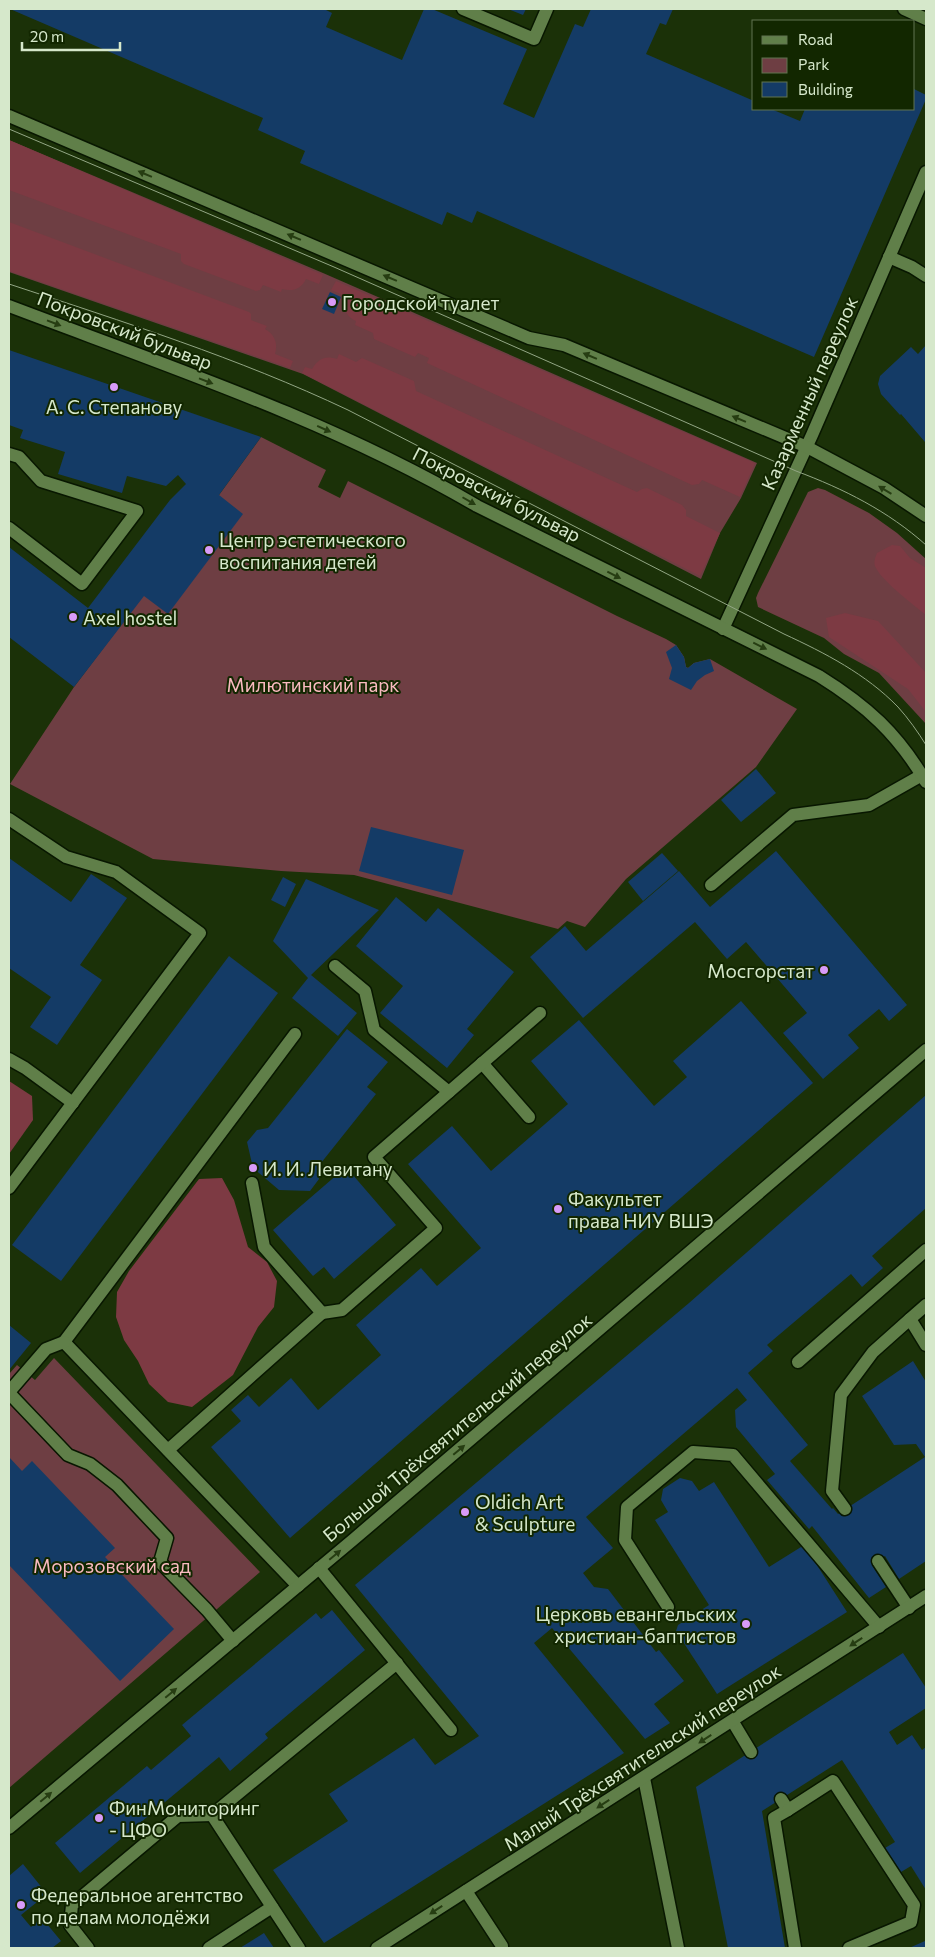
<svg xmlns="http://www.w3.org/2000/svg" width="935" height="1957" font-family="Commissioner,sans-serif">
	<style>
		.green { fill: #6e3e43 }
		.forest { fill: #7d3a43 }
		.building { fill: #143b66 }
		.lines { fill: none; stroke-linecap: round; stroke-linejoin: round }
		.service-casing { stroke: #081700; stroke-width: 15 }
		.minor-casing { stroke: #081700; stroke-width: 15 }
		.secondary-casing { stroke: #081700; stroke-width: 15 }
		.service { stroke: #607f49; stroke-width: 12 }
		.minor { stroke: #607f49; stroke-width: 12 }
		.secondary { stroke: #607f49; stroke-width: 12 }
		.tram { stroke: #92a684; stroke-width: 1 }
		.oneway { fill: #263d12 }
		.poi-dot { fill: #d89bf8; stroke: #122700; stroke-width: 2 }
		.labels { text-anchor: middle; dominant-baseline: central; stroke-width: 4; stroke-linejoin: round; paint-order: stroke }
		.poi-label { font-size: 19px; fill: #d6e8cb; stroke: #122700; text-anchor: start }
		.street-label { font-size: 19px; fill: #d6e8cb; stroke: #122700 }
		.park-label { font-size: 19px; fill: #fabac0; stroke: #122700 }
	</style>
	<rect width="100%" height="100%" fill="#1b3108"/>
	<!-- green -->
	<g class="green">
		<path d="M9 140 323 273 757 463 741 498 720 533 701 579 303 374 9 272Z"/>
		<path d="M261 437 326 470 318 487 340 498 348 481 617 616 666 639 676 645 684 657 686 667 688 668 694 663 710 659 797 709 756 767 626 879 585 927 567 921 558 929 354 875 281 871 153 859 10 784 74 687 219 495Z"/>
		<path d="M818 488 825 490 869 513 897 533 926 559V724L879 673 844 654 824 638 758 607 756 598 758 593 805 498 808 492Z"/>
		<path d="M54 1358 260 1572 9 1788V1374L17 1365 35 1380Z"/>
	</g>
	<!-- forest -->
	<g class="forest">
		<path d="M9 140 323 275 319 284 306 279C301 289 293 292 282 289L281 292 263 285 260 290 256 291 184 264 181 261V254L9 190Z"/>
		<path d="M9 222 249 312 251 314V320L267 326 265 329C275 335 278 343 275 354L293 361 290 368 9 271Z"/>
		<path d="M336 281 755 463 740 497 702 480 699 484 692 485 427 363 429 358 418 353 415 357 374 339 373 333 355 325 356 321C345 316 343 307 345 296L331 290Z"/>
		<path d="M339 354 356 362 362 358 414 381 416 391 637 492 642 489 647 488 682 505 686 510V516L720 533 700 576 302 373 305 367 312 369C318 359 325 355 337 359Z"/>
		<path d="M892 545 900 546 910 558 926 568V615C914 605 883 582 876 568 873 563 875 558 877 553Z"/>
		<path d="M845 613 878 621 926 673V712L908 689 829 637 826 618Z"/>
		<path d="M9 1081 32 1096 33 1120 9 1154Z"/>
		<path d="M222 1178 234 1200 248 1247 267 1262 277 1281 274 1307 258 1327 233 1375 192 1407 168 1402 149 1384 138 1361 124 1340 116 1317 117 1292 129 1271 199 1179Z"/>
	</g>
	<!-- building -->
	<g class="building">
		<path d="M10 9H324L332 13 326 27 402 60 424 9H432L527 49 503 104 534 118 575 24 583 27 591 9H673L666 25 660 23 646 54 754 101V109H771L800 121 805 109H914V89L926 95V99L814 357 477 211 472 223 447 212 442 225 300 163 305 151 258 130 263 118Z"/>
		<path d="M508 9H526L523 15Z"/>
		<path d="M330 292 341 297 334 314 322 309Z"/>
		<path d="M926 345V441L925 442 901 414 900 415 881 394 878 384 880 376 911 347 918 354Z"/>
		<path d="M9 350 261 437 219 495 243 514 168 614 144 596 74 687 9 637V547L88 608 170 500 186 484 178 475 166 486 127 476 122 493 58 474 65 452 20 438 23 430 9 425Z"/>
		<path d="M676 645 684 657 686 667 688 668 694 663 710 659 714 671 705 675 697 681 691 690 669 679 672 668 666 652Z"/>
		<path d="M756 769 776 793 741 822 721 800Z"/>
		<path d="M371 827 464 850 452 895 359 871Z"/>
		<path d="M776 851 907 1005 889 1021 879 1009 848 1035 859 1048 823 1079 783 1033 807 1013 746 942 727 959 695 922 583 1018 530 957 565 926 586 951 679 871 710 907Z"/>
		<path d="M662 853 678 871 643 901 628 882Z"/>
		<path d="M9 858 71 902 91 874 127 898 80 965 102 980 57 1045 30 1027 51 997 9 968Z"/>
		<path d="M283 877 296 884 285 907 271 900Z"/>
		<path d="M306 879 379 910 311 975 357 1013 338 1036 292 998 308 978 273 941Z"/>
		<path d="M396 897 426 922 438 908 514 972 467 1029 474 1035 447 1068 380 1013 403 986 356 946Z"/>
		<path d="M229 956 278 993 61 1281 12 1245Z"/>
		<path d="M741 1001 813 1083 290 1538 211 1447 241 1421 231 1410 248 1395 259 1407 291 1378 318 1410 381 1355 356 1325 421 1268 437 1286 481 1248 408 1164 452 1126 491 1171 568 1104 531 1061 579 1020 654 1106 687 1077 673 1061Z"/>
		<path d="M347 1029 388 1062 367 1087 376 1094 317 1168 319 1179 310 1191 279 1190 253 1168 247 1142 257 1130 268 1128Z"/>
		<path d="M926 1095V1208L872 1256 883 1268 862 1287 851 1274 767 1345 773 1351 748 1373 808 1445 790 1461 832 1509 833 1508 838 1514 925 1457 916 1444 894 1445 862 1396 913 1361 926 1382V1561L899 1579 885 1556 878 1561 872 1565 886 1587 869 1598 812 1526 809 1529 767 1480 775 1474 736 1427 735 1410 747 1400 737 1388 586 1517 613 1548 583 1573 594 1587 608 1589 656 1652 659 1650 684 1681 654 1704 670 1723 645 1739 552 1628 534 1643 624 1753 324 1943 273 1870 348 1821 329 1794 414 1738 435 1765 479 1736 355 1585 689 1303Z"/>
		<path d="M346 1167 396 1225 334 1279 324 1267 313 1276 273 1230Z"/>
		<path d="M9 1325 31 1343 9 1370Z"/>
		<path d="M9 1457 22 1471 32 1461 115 1548 105 1557 174 1629 120 1681 9 1565Z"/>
		<path d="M680 1478 692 1481 699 1491 714 1482 769 1567 801 1547 806 1548 847 1612 717 1694 676 1631 678 1625 709 1605 655 1520 668 1512 661 1500 663 1489Z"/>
		<path d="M332 1610 365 1650 265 1734 268 1738 230 1771 219 1757 80 1873 55 1843 147 1766 151 1770 191 1736 182 1725 316 1613 321 1619Z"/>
		<path d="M903 1653 926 1688V1708L889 1732 897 1745 912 1735 922 1750 926 1747V1890L911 1866 901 1872 885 1848 895 1842 842 1760 762 1811 785 1948H728L696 1787Z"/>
		<path d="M23 1864 47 1894 21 1915 31 1927 42 1918 61 1941 52 1948H9V1876Z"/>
		<path d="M264 1933 274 1948H240Z"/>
		<path d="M925 1941 926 1948H909Z"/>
	</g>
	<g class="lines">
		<defs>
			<g id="service">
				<path d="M463 9 534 39 547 9"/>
				<path d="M904 9 926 19"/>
				<path d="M889 257 912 267 926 276"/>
				<path d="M9 454 19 457 41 481 137 511 82 584 9 528"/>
				<path d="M9 819 66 857 116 872 200 933 9 1188"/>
				<path d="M711 885 793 815 869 805 922 775"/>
				<path d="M335 966 365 991 374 1030 449 1092"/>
				<path d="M295 1034 64 1342 298 1586"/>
				<path d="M9 1059 25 1068 73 1103"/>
				<path d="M482 1063 529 1117"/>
				<path d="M322 1313 342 1310 436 1228 374 1157 540 1013"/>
				<path d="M910 1319 926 1305"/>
				<path d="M798 1362 926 1250"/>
				<path d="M9 1392 46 1349 64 1342"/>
				<path d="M9 1393 68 1455 90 1464 117 1485 167 1538 160 1562 207 1610 233 1641"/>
				<path d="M168 1450 322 1313 264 1247 252 1183"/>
				<path d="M845 1509 832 1491 841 1395 873 1352 910 1319 926 1345"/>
				<path d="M878 1561 909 1608"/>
				<path d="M319 1568 451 1730"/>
				<path d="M668 1607 625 1540 627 1507 693 1452 733 1455 879 1627"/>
				<path d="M733 1722 751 1752"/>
				<path d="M781 1799 788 1810 774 1818 795 1948"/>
				<path d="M788 1810 833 1781 914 1905 911 1922 849 1948"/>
				<path d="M466 1891 502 1946V1948"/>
				<path d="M88 1948 70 1925 72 1905 178 1816 212 1815"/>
				<path d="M209 1948 272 1907"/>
				<path d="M299 1948 212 1815 397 1663"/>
			</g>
			<g id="minor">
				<path d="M723 629 812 435 926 172"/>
				<path d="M644 1778 678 1948"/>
				<path d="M9 1828 354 1539 926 1050"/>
				<path d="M377 1948 926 1596"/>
			</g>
			<g id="secondary">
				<path d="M9 116 529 338 564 345 807 447 884 488 926 516"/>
				<path d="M9 306C167 366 330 420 477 506L819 676C867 706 897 733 926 782"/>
			</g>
		</defs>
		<!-- service casing -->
		<use href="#service" class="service-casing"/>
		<!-- minor casing -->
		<use href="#minor" class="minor-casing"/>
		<!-- secondary casing -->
		<use href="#secondary" class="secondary-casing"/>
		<!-- service -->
		<use href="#service" class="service"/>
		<!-- minor -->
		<use href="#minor" class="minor"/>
		<!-- secondary -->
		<use href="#secondary" class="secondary"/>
		<!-- tram -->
		<g class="tram">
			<path d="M9 129 334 267 796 471C844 489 888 511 926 545"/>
			<path d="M9 284C124 322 238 358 348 410L784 634C825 653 866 674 898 707 908 718 918 732 926 745"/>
		</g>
	</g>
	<!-- one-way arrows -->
	<defs><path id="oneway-solid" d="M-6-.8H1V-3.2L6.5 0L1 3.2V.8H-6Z" transform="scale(1.25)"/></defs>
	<g class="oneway">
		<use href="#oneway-solid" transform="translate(145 174) rotate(-157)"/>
		<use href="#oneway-solid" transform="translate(294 237) rotate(-157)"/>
		<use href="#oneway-solid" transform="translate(390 278) rotate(-157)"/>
		<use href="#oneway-solid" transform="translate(54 323) rotate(21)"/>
		<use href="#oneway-solid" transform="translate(590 356) rotate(-157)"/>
		<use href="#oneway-solid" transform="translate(206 381) rotate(21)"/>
		<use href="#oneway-solid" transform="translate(739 419) rotate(-157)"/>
		<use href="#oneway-solid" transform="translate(324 429) rotate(24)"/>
		<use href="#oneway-solid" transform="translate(885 490) rotate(-149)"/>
		<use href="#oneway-solid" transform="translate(469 501) rotate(30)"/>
		<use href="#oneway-solid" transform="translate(614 575) rotate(27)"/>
		<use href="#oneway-solid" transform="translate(760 646) rotate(26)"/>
		<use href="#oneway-solid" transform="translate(459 1450) rotate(-40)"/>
		<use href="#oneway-solid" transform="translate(335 1555) rotate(-40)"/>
		<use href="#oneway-solid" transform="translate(856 1642) rotate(147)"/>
		<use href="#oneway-solid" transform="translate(171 1693) rotate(-40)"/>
		<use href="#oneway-solid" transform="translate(705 1739) rotate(147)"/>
		<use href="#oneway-solid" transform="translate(46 1797) rotate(-40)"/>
		<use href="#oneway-solid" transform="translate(603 1804) rotate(147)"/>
		<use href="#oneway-solid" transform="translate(436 1910) rotate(147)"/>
	</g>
	<!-- markers -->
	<g class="poi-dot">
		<circle cx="332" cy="302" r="5"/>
		<circle cx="114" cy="387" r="5"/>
		<circle cx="209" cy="550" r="5"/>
		<circle cx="73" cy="617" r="5"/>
		<circle cx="824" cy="970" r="5"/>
		<circle cx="253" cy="1168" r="5"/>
		<circle cx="558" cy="1209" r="5"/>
		<circle cx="465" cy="1512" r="5"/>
		<circle cx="746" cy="1624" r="5"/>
		<circle cx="99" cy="1818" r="5"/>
		<circle cx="21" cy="1905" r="5"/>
	</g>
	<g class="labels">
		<!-- poi labels -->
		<g class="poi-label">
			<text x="342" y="302">Городской туалет</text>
			<text x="114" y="406" text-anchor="middle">А. С. Степанову</text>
			<text x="219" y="539">Центр эстетического<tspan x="219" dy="22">воспитания детей</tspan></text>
			<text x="83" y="617">Axel hostel</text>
			<text x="814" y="970" text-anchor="end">Мосгорстат</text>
			<text x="263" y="1168">И. И. Левитану</text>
			<text x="568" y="1198">Факультет<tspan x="568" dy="22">права НИУ ВШЭ</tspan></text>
			<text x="475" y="1501">Oldich Art<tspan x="475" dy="22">&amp; Sculpture</tspan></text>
			<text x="736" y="1613" text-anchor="end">Церковь евангельских<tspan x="736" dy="22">христиан-баптистов</tspan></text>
			<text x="109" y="1807">ФинМониторинг<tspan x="109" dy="22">- ЦФО</tspan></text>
			<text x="31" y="1894">Федеральное агентство<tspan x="31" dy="22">по делам молодёжи</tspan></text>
		</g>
		<!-- street labels -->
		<g class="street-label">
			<text transform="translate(125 330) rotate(21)">Покровский бульвар</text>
			<text transform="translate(809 393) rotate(-66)">Казарменный переулок</text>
			<text transform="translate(497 494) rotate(27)">Покровский бульвар</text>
			<text transform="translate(457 1427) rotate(-40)">Большой Трёхсвятительский переулок</text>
			<text transform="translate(642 1757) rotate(-33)">Малый Трёхсвятительский переулок</text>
		</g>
		<!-- park labels -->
		<g class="park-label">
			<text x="313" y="684">Милютинский парк</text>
			<text x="112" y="1565">Морозовский сад</text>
		</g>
	</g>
	<!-- border -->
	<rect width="935" height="1957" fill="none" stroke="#d6e8cb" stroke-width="20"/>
	<!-- legend -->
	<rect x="752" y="20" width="162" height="90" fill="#122700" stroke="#607451"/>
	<rect x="762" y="36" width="25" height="8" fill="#607f49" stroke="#607451"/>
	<text x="798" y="45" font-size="15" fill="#d6e8cb">Road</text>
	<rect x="762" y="58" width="25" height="15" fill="#6e3e43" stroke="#607451"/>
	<text x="798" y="70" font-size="15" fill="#d6e8cb">Park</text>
	<rect x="762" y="82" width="25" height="15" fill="#143b66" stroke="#607451"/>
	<text x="798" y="95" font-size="15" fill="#d6e8cb">Building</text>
	<!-- scale -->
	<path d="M22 42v8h98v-8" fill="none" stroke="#d6e8cb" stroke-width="2.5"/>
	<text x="30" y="42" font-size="15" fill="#d6e8cb" stroke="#122700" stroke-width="4" paint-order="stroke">20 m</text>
</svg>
